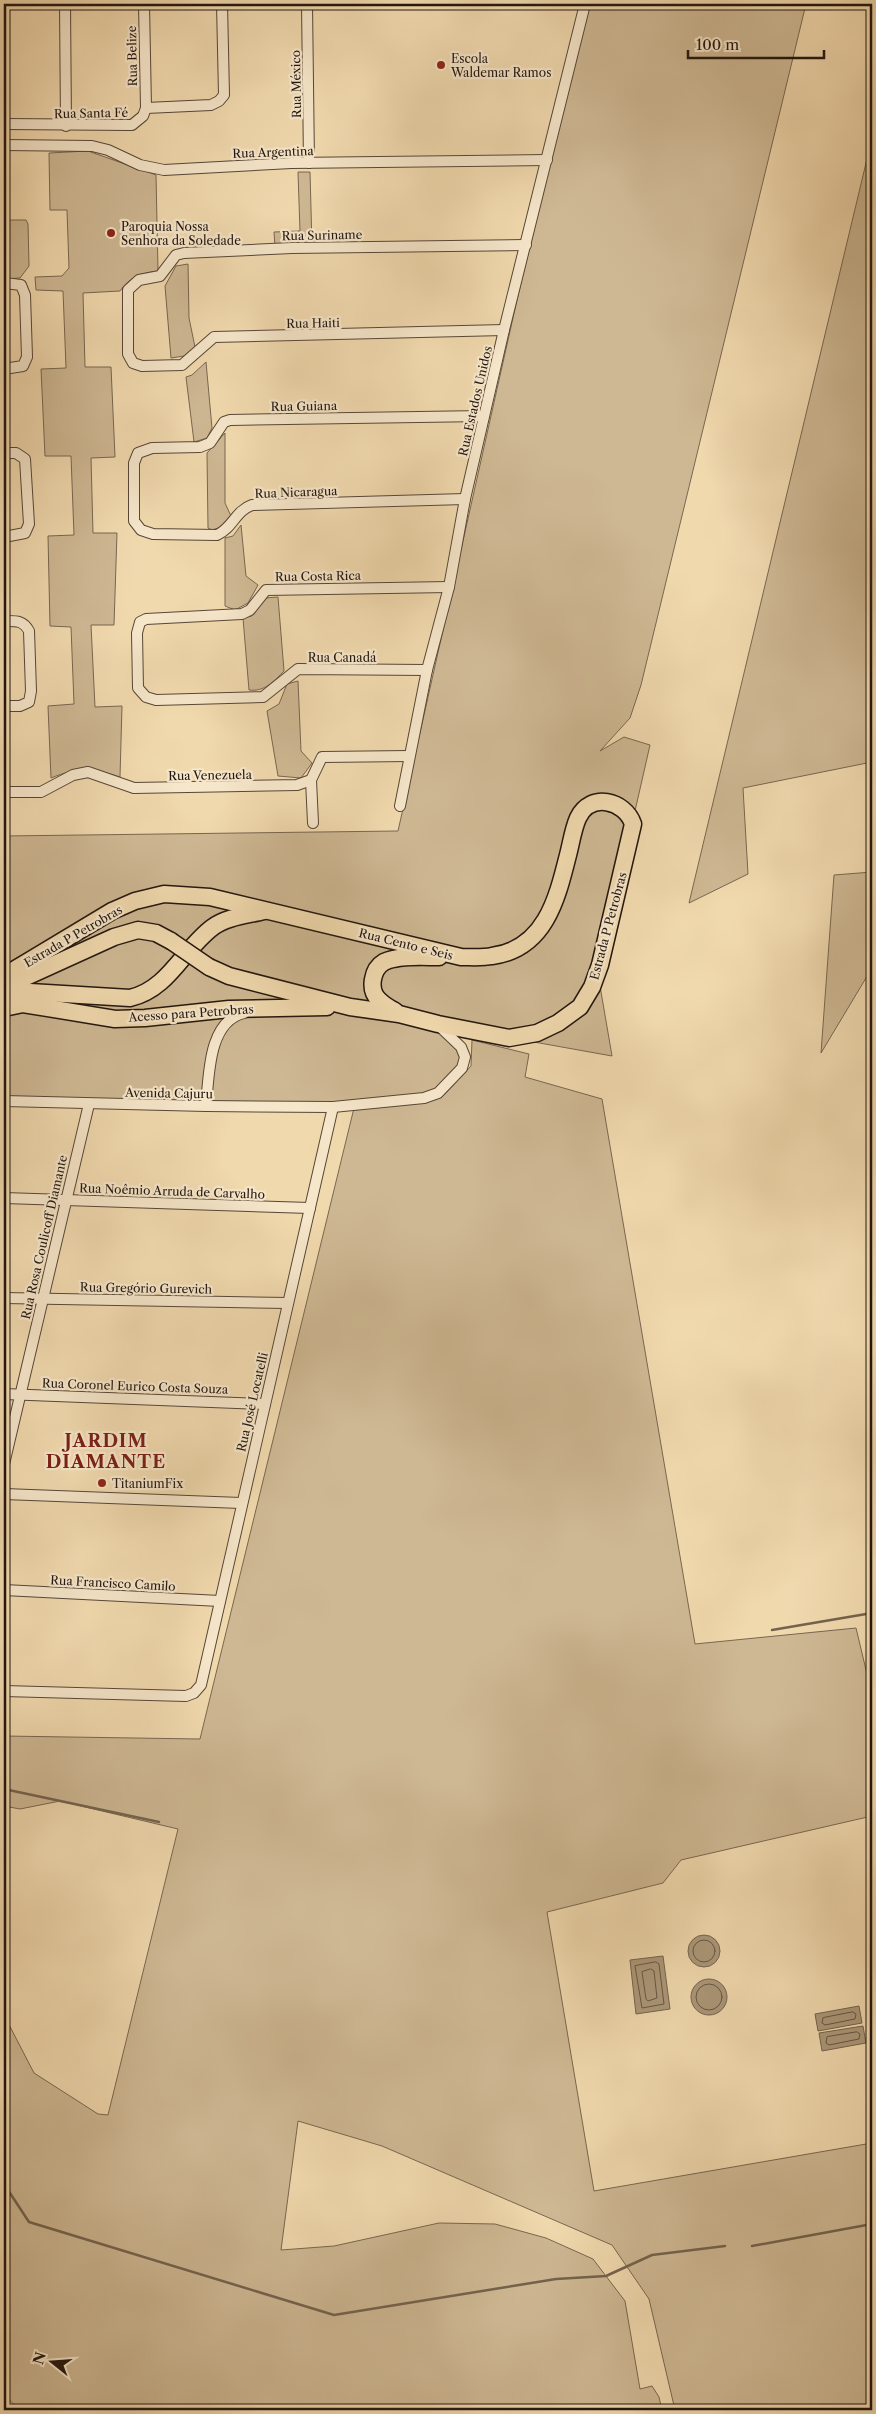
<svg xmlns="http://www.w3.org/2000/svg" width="876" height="2414" font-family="'Libre Caslon Text',serif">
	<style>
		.green { fill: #ceb893; stroke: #786751 }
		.water { fill: #ab9778; stroke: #74634e }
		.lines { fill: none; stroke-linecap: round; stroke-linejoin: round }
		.shore { stroke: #665644; stroke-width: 1 }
		.stream { stroke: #74634e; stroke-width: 2.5 }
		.minor-casing { stroke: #564737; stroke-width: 12 }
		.primary-casing { stroke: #22160f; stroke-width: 19 }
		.minor { stroke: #f6e6ca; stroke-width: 10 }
		.primary { stroke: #f1d9ae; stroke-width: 16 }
		.primary-bridge-casing { stroke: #22160f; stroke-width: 19; stroke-linecap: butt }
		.primary-bridge { stroke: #f1d9ae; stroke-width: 16 }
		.poi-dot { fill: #8f2418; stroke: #f6e6ca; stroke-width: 2 }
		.labels { text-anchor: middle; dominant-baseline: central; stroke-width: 4.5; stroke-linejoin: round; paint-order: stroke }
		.street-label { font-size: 12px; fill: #22160f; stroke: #f6e6ca }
		.poi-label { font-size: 12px; fill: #22160f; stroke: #f6e6ca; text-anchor: start }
		.district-label { font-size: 18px; font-weight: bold; letter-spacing: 1px; fill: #7a1f14; stroke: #f6e6ca }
	</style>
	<rect width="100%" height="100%" fill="#f1d9ae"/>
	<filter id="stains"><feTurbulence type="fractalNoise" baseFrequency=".004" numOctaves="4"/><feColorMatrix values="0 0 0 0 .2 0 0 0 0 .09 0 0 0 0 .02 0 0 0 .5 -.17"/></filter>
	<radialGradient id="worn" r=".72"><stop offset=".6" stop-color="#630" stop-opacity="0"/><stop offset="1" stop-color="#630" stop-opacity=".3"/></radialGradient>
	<!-- green -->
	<g class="green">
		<path d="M589 4H806L641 685 630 718 600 751 624 737 650 745 600 965V986L612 1056 439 1025 465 1057 438 1093 411 1100 442 1097 471 1066 472 1040 529 1054 525 1077 602 1099 695 1644 856 1628 872 1695V1816L681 1860 663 1883 547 1912 594 2191 872 2143V2410H675L649 2299 612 2245 382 2146 298 2121 281 2250 334 2246 439 2223 495 2224 546 2238 593 2259 625 2301 640 2389 652 2386 659 2397 662 2410H20L4 2395V2015L34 2073 98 2114 108 2115 178 1829 60 1801 20 1809 4 1806V1736L200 1739 354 1108 4 1101V992L106 907 4 965V836L398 831 519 291Z"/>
		<path d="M872 138V762L743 788 748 874 689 903Z"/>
		<path d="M88 151 156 175 158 271C140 273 130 277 120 291L83 293 85 367H111L115 457 91 458 93 533H117L114 625H91L95 707 122 706 120 777C92 768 78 767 51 778L48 706 74 704 71 627 50 626 48 536 74 535 71 456H45L41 369 66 368 63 291 36 290 35 277 62 276 69 268 67 210H50L49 153Z"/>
		<path d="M298 172H310L312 246 275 247 274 232 300 231Z"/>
		<path d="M4 220H26L28 224 29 266 20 278 4 279Z"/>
		<path d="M188 264 189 318 195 347 184 356 171 358 165 286 176 266Z"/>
		<path d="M206 362 212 428 207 438 194 442 186 377 192 375Z"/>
		<path d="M225 433V503L231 516 224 526 212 530 208 528 207 453Z"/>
		<path d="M241 525 246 576 258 585 248 603 235 610 225 606V538L233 536Z"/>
		<path d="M278 597 284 671C274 681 265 692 249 690L243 618 252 616 265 598Z"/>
		<path d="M298 681 301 751 312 763 301 778 278 776 267 711 279 704 287 684Z"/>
		<path d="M872 872V968L821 1053 834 875Z"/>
	</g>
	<!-- water -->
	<g class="water">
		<circle cx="704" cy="1951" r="16"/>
		<path d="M663 1956 670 2009 636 2014 630 1960Z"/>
		<circle cx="709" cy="1997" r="18"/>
		<path d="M859 2006 862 2023 818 2031 815 2014Z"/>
		<path d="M863 2026 866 2043 822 2051 819 2033Z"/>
	</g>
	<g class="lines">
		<!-- shore -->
		<g class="shore">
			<circle cx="704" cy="1951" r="11"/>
			<path d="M656 1962 659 1964 664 2004 642 2008 635 1966Z"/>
			<path d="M651 1969 654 1971 657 1998 648 2001 646 1999 642 1972Z"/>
			<circle cx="709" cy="1997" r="13"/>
			<path d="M853 2012 856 2014 855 2019 825 2025 822 2023 823 2018Z"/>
			<path d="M857 2032 860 2034 859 2039 829 2045 826 2043 827 2037Z"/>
		</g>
		<!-- stream -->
		<g class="stream">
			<path d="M772 1630 872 1613"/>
			<path d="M4 1789 159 1822"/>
			<path d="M4 2184 29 2222 334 2315 556 2279 606 2276 652 2255 725 2246"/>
			<path d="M752 2246 872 2224"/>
		</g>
		<defs>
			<g id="minor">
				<path d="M65 4 66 126"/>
				<path d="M307 4 309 163"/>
				<path d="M146 108 211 105 219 101 224 95 222 4"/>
				<path d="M4 124 132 125 143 116 146 108 144 4"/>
				<path d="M4 145 92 146 108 150 140 165 164 170 291 163 547 160"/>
				<path d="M4 283 21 285 25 295 27 357 23 366 4 369"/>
				<path d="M504 330 214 337 182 365 142 366 133 363 128 354V290L139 280 160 276 176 255 184 253 292 248 526 245"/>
				<path d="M4 453H16L25 459 29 524 25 533 4 537"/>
				<path d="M465 499 252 505C235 511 233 528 217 535L153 534 141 530 134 521V463L138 453 152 448 200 447 210 443 224 422 230 420 484 416"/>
				<path d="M4 621C16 621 23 620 29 631L31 691 29 702 20 706H4"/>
				<path d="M427 670 298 669 263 697 156 700 146 697 138 688 137 633 140 622 146 619 242 614 250 610 266 590 449 587"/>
				<path d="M311 780 313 823"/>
				<path d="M4 792H41L73 775 88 772 134 788 297 785 311 780 322 757 409 756"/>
				<path d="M400 806 427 670 449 587 465 499 504 330 585 4"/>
				<path d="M4 1101 206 1106 333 1107 424 1098 438 1093 462 1068 465 1057 461 1047 438 1025"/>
				<path d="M206 1106C209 1076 208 1021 244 1013"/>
				<path d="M4 1198 310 1208"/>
				<path d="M4 1298 288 1303"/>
				<path d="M4 1394 265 1404"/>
				<path d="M4 1464 89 1104"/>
				<path d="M4 1494 241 1503"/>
				<path d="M4 1590 220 1601"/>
				<path d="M4 1691 186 1696 194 1693 201 1685 333 1107"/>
			</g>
			<g id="primary">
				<path d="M4 976 112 911 135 901 164 894 210 897 461 957C471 957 482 958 492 956 545 949 557 899 568 855 571 844 573 829 578 818 590 792 625 800 633 824L600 965 592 987 580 1007 558 1023 537 1033 509 1038 438 1024 399 1014 350 1007 229 976 209 967"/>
				<path d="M4 987 114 937 138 930 156 933 171 941"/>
				<path d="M4 997 16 993 30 992 130 998C169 989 183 949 213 927 226 917 248 915 264 911"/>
				<path d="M4 1008 23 1004 115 1019 145 1018 229 1009 327 1007"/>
				<path d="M395 1011C389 1008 383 1004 379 1000 368 990 372 969 384 962 398 955 423 957 439 957"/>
			</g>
		</defs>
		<!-- minor casing -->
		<use href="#minor" class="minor-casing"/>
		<!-- primary casing -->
		<use href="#primary" class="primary-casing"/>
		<!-- minor -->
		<use href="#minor" class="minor"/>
		<!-- primary -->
		<use href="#primary" class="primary"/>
		<defs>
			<path id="primary-bridge" d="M171 941 209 967"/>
		</defs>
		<!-- primary-bridge casing -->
		<use href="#primary-bridge" class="primary-bridge-casing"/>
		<!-- primary-bridge -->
		<use href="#primary-bridge" class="primary-bridge"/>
	</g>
	<!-- markers -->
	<g class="poi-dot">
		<circle cx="441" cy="65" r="5"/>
		<circle cx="111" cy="233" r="5"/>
		<circle cx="102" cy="1483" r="5"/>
	</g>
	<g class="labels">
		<!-- street labels -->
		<g class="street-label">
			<text transform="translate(132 56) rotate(-91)">Rua Belize</text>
			<text transform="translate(296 84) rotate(-91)">Rua México</text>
			<text transform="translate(91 113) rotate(-1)">Rua Santa Fé</text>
			<text transform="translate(273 152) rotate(-2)">Rua Argentina</text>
			<text transform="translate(322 235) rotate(-1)">Rua Suriname</text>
			<text transform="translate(313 323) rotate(-1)">Rua Haiti</text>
			<text transform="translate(475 401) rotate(-77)">Rua Estados Unidos</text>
			<text transform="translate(304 406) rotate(-1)">Rua Guiana</text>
			<text transform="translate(296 492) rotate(-2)">Rua Nicaragua</text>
			<text transform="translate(318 576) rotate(-1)">Rua Costa Rica</text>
			<text x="342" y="657">Rua Canadá</text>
			<text transform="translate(210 775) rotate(-1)">Rua Venezuela</text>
			<text transform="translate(608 926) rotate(-75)">Estrada P Petrobras</text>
			<text transform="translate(73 936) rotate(-30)">Estrada P Petrobras</text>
			<text transform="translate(406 944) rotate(14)">Rua Cento e Seis</text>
			<text transform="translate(191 1013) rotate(-4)">Acesso para Petrobras</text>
			<text transform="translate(169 1093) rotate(1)">Avenida Cajuru</text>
			<text transform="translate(172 1191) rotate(2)">Rua Noêmio Arruda de Carvalho</text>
			<text transform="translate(44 1237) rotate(-77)">Rua Rosa Coulicoff Diamante</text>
			<text transform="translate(146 1288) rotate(1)">Rua Gregório Gurevich</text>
			<text transform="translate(135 1386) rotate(2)">Rua Coronel Eurico Costa Souza</text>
			<text transform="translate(252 1402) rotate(-77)">Rua José Locatelli</text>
			<text transform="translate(113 1583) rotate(3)">Rua Francisco Camilo</text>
		</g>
		<!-- poi labels -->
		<g class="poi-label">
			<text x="451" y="58">Escola<tspan x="451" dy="14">Waldemar Ramos</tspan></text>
			<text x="121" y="226">Paroquia Nossa<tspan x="121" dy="14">Senhora da Soledade</tspan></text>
			<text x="112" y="1483">TitaniumFix</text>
		</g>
		<!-- district labels -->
		<g class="district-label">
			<text x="106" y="1441">JARDIM<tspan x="106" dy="21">DIAMANTE</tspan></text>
		</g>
	</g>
	<!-- margin -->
	<rect width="876" height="2414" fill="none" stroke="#f1d9ae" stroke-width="20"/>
	<rect x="5" y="5" width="866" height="2404" fill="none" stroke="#22160f" stroke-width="2.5"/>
	<rect x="10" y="10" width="856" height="2394" fill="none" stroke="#22160f"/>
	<!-- north arrow -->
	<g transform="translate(52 2362) rotate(287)" stroke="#f6e6ca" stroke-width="4" paint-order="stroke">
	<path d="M0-4L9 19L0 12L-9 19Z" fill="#22160f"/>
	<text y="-8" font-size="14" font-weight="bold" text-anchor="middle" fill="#22160f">N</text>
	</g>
	<!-- scale -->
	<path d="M688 50v8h136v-8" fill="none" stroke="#22160f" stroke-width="2.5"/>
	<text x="696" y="50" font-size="15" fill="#22160f" stroke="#f6e6ca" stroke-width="4" paint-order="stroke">100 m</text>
	<rect width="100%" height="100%" filter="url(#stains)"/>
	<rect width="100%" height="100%" fill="url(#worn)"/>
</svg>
